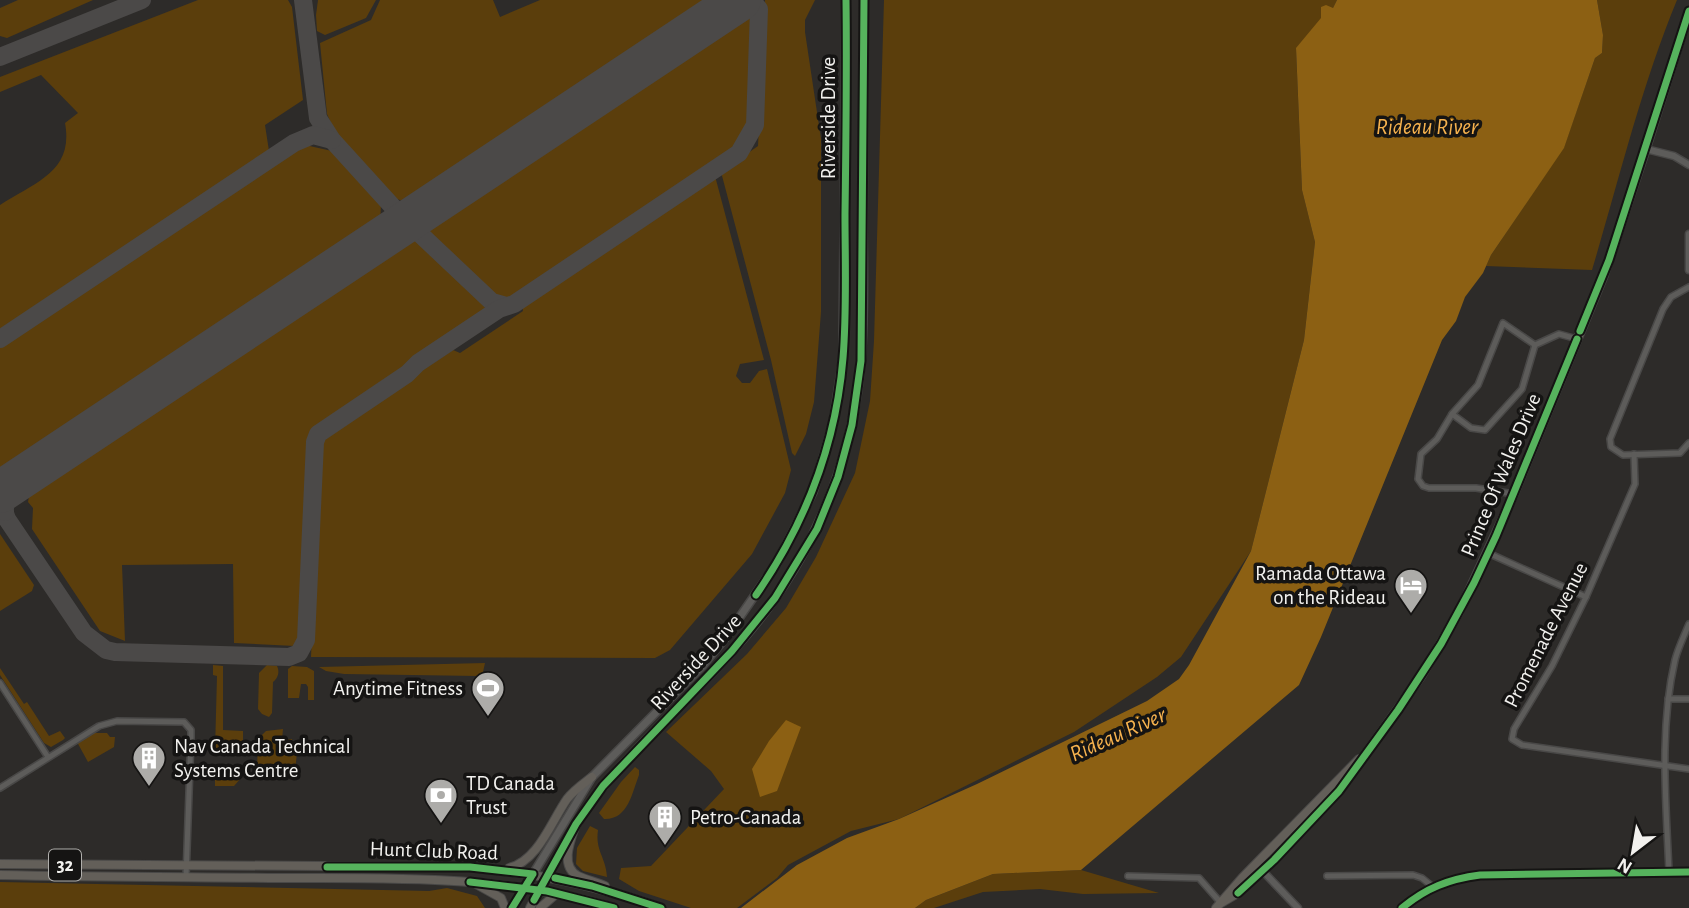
<svg xmlns="http://www.w3.org/2000/svg" width="1689" height="908" font-family="'Alegreya Sans',sans-serif">
	<style>
		.green { fill: #5b3e0c }
		.water { fill: #8c6013 }
		.lines { fill: none; stroke-linecap: round; stroke-linejoin: round }
		.taxiway { stroke: #4b4948; stroke-width: 18 }
		.runway { stroke: #4b4948; stroke-width: 42 }
		.minor-casing { stroke: #494847; stroke-width: 8 }
		.tertiary-casing { stroke: #494847; stroke-width: 9 }
		.secondary-casing { stroke: #494847; stroke-width: 10 }
		.primary-casing { stroke: #494847; stroke-width: 10 }
		.minor { stroke: #5d5c5a; stroke-width: 5 }
		.tertiary { stroke: #5d5c5a; stroke-width: 6 }
		.secondary { stroke: #5d5c5a; stroke-width: 7 }
		.primary { stroke: #635f59; stroke-width: 8 }
		.cycleway-casing { stroke: #151413; stroke-width: 11 }
		.cycleway { stroke: #56b35d; stroke-width: 7 }
		.labels { text-anchor: middle; dominant-baseline: central; stroke-width: 7; stroke-linejoin: round; paint-order: stroke }
		.shield { fill: #151413; stroke: #b0afac; stroke-width: 2 }
		.shield-label { font-size: 19px; font-weight: bold; fill: #f2f1ee }
		.street-label { font-size: 21px; fill: #f2f1ee; stroke: #151413 }
		.poi-label { font-size: 21px; fill: #f2f1ee; stroke: #151413; text-anchor: start }
		.water-label { font-size: 23px; font-style: italic; fill: #f6b24e; stroke: #151413 }
	</style>
	<rect width="100%" height="100%" fill="#2d2b29"/>
	<!-- green -->
	<g class="green">
		<path d="M18 0H93L7 38 0 36V8Z"/>
		<path d="M198 0H288L292 7 303 100 265 125 269 151 0 330V205C35 182 74 172 65 123L78 113 41 75 0 92V77Z"/>
		<path d="M318 0H376L366 18 325 35 317 31 316 15Z"/>
		<path d="M380 0H493L500 17 540 0H719L413 204 390 197 338 139 327 114 320 43 371 20Z"/>
		<path d="M765 0H815L805 20V32L821 139V312L814 402 806 434 795 456 792 453 771 360 721 172 758 146Z"/>
		<path d="M884 0H1337L1333 8 1321 12 1322 18 1296 49 1302 190 1315 242 1304 340 1251 551 1181 657 1157 677 1074 732 899 819 851 831 788 865 777 878 737 908H691L639 891 619 879 621 868 651 866 724 789 711 771 666 732 747 654 786 608 816 557 855 473 870 401 874 341Z"/>
		<path d="M1597 0H1677C1641 87 1619 180 1592 270L1486 266 1491 255 1564 147 1595 58 1602 53 1603 35Z"/>
		<path d="M746 9 755 16 749 123 741 140 729 154 513 296 499 299 495 297 428 235 423 224 427 221Z"/>
		<path d="M305 145 332 151 381 204 380 226 11 472 0 469V346Z"/>
		<path d="M715 176 764 360 740 364 736 376 742 383H750L759 371 767 369 791 470 785 493 752 554 670 650 655 658 311 657 319 448 324 435 453 350 460 353 523 311 522 303Z"/>
		<path d="M407 237 419 241 487 304 486 312 311 432 302 639 295 646 234 643 233 564 122 565 125 641 100 631 32 529 33 508 28 502 31 484Z"/>
		<path d="M0 534 34 585 32 591 0 611Z"/>
		<path d="M485 663 483 672 478 676 344 674 326 671 319 667Z"/>
		<path d="M213 665 223 666V730L243 731V750H215L217 676 213 675Z"/>
		<path d="M267 665 277 666C280 672 278 678 273 682L272 713 269 717 262 714 258 709 259 673Z"/>
		<path d="M292 666 307 667 314 671V700H308V687L306 684H301L299 698H288V669Z"/>
		<path d="M0 668 24 704 27 702 49 736 60 731 65 738 63 740 51 747 44 743 0 675Z"/>
		<path d="M283 729 282 740 292 739V753H297L295 771 288 772 286 776 259 773 257 772 258 739 266 731Z"/>
		<path d="M92 733H107L110 737H115L114 747 88 762 77 742Z"/>
		<path d="M211 766H242V777L234 786H215V767Z"/>
		<path d="M635 767 639 770V775C632 793 628 820 604 819L599 813 621 782Z"/>
		<path d="M590 826 598 830C595 851 606 857 607 877L583 871 576 864 577 848Z"/>
		<path d="M1081 870 1159 893 1083 894 1040 889 983 892 934 908H915L926 900 993 874Z"/>
		<path d="M0 882 429 891 447 888 477 896 485 908H0Z"/>
	</g>
	<!-- water -->
	<g class="water">
		<path d="M1337 0H1597L1603 35 1602 53 1595 58 1564 148 1491 255 1483 273 1465 297 1456 321 1442 340 1321 637 1299 685 1081 870 993 874 926 900 915 908H741L797 865 847 838 899 819 977 784 1147 701 1179 679 1189 665 1251 551 1304 340 1315 242 1302 190 1296 48 1321 18V7L1326 5 1333 8Z"/>
		<path d="M786 720 801 727 777 791 760 797 752 769 769 741Z"/>
	</g>
	<g class="lines">
		<!-- taxiway -->
		<g class="taxiway">
			<path d="M303 0 318 118 332 140 392 206C413 227 454 188 474 175"/>
			<path d="M0 57 142 0"/>
			<path d="M347 263 398 230 409 228 419 233 492 302 506 306"/>
			<path d="M0 339 294 143 313 135 332 140"/>
			<path d="M0 499 7 519 84 633 106 650 115 652 289 657 299 653 306 640 315 442 318 434 407 374 418 363 499 309 514 304 739 153 755 125 759 9 754 3 745 1 703 26"/>
			<path d="M5 512C2 483 45 465 66 450"/>
		</g>
		<!-- runway -->
		<path class="runway" d="M0 492 740 0"/>
		<defs>
			<g id="minor">
				<path d="M1689 287 1671 297 1663 309 1610 439 1611 447 1623 455 1680 453 1689 443"/>
				<path d="M1452 414 1471 428 1485 430 1522 389 1535 345 1559 334 1577 339"/>
				<path d="M1634 454 1635 484 1586 597 1552 666 1514 729 1512 739 1522 745 1689 769"/>
				<path d="M1514 494 1476 488H1429L1423 486 1418 479 1421 454 1437 439 1452 414 1478 385 1503 323 1535 345"/>
				<path d="M1488 553 1586 597"/>
				<path d="M0 683 48 757"/>
				<path d="M1668 699H1689"/>
				<path d="M0 788 99 726 117 721 184 722 191 730V737L186 877"/>
				<path d="M1669 872C1666 802 1659 729 1675 660 1678 648 1684 636 1689 624"/>
				<path d="M1128 876 1199 878 1221 903"/>
				<path d="M1327 876 1413 875 1422 878 1433 887"/>
			</g>
			<g id="tertiary">
				<path d="M1646 149 1674 156 1689 165"/>
				<path d="M1689 234V270"/>
				<path d="M1256 864 1298 908"/>
				<path d="M1402 908C1426 888 1449 879 1480 875L1689 872"/>
			</g>
			<g id="secondary">
				<path d="M533 874 592 777 702 666 726 637 777 563 813 492 833 424 843 359 846 0"/>
				<path d="M547 877C564 846 580 814 603 787 654 725 719 674 768 608 822 535 854 450 861 360 865 314 863 268 863 222 863 148 864 74 864 0"/>
			</g>
			<g id="primary">
				<path d="M576 824C571 839 559 866 578 876 587 880 596 882 605 886"/>
				<path d="M0 864 470 867C536 873 599 886 661 908"/>
				<path d="M509 868C538 861 551 822 567 799 574 790 583 784 592 777"/>
				<path d="M0 875C94 877 188 877 282 878 394 878 506 875 614 908"/>
				<path d="M476 884 501 898 505 908"/>
				<path d="M1221 903 1238 893 1274 860 1339 791 1422 675 1459 612 1514 494 1604 275 1646 149 1689 11"/>
				<path d="M512 908 533 874"/>
				<path d="M530 908 547 877"/>
				<path d="M540 908 556 894"/>
				<path d="M1216 908 1242 878 1359 759"/>
			</g>
		</defs>
		<!-- minor casing -->
		<use href="#minor" class="minor-casing"/>
		<!-- tertiary casing -->
		<use href="#tertiary" class="tertiary-casing"/>
		<!-- secondary casing -->
		<use href="#secondary" class="secondary-casing"/>
		<!-- primary casing -->
		<use href="#primary" class="primary-casing"/>
		<!-- minor -->
		<use href="#minor" class="minor"/>
		<!-- tertiary -->
		<use href="#tertiary" class="tertiary"/>
		<!-- secondary -->
		<use href="#secondary" class="secondary"/>
		<!-- primary -->
		<use href="#primary" class="primary"/>
		<defs>
			<g id="cycleway">
				<path d="M1580 331 1609 260 1689 11"/>
				<path d="M756 595C805 524 836 445 843 358 847 310 845 261 845 214 846 142 847 71 846 0"/>
				<path d="M327 867H470L533 874 512 908"/>
				<path d="M555 878 592 886 661 908"/>
				<path d="M470 882 547 891 614 908"/>
				<path d="M1238 893 1274 860 1339 791 1398 710 1441 644 1474 583 1496 536 1577 339"/>
				<path d="M534 900 576 824 603 786 732 651 775 598 817 529 838 477 852 425 861 361 864 0"/>
				<path d="M1402 908C1426 888 1449 879 1480 875L1689 872"/>
			</g>
		</defs>
		<!-- cycleway casing -->
		<use href="#cycleway" class="cycleway-casing"/>
		<!-- cycleway -->
		<use href="#cycleway" class="cycleway"/>
	</g>
	<!-- icons -->
	<defs>
		<symbol id="hotel-pin" viewBox="-11 -11 22 30"><path d="M0 17L-7.5 6A9.5 9.5 0 1 1 7.5 6Z" fill="#adaca9" stroke="#151413"/><path d="M-6-4.5h1.5V1H6V5H4.5V3h-9V5H-6ZM-4 0a1.8 1.8 0 1 1 3.6 0ZM.5 0V-2.5h3Q6-2.5 6 0Z" fill="#fff"/></symbol>
		<symbol id="stadium-pin" viewBox="-11 -11 22 30"><path d="M0 17L-7.5 6A9.5 9.5 0 1 1 7.5 6Z" fill="#adaca9" stroke="#151413"/><path d="M0-5a6.5 5 0 1 0 0 10a6.5 5 0 1 0 0-10ZM-3.5-1.8h7v3.6h-7Z" fill="#fff"/></symbol>
		<symbol id="building-pin" viewBox="-11 -11 22 30"><path d="M0 17L-7.5 6A9.5 9.5 0 1 1 7.5 6Z" fill="#adaca9" stroke="#151413"/><path d="M-4-6H4V6H1V3H-1V6H-4ZM-2.5-4.3h1.7v1.8h-1.7ZM.8-4.3h1.7v1.8H.8ZM-2.5-1h1.7V.8h-1.7ZM.8-1h1.7V.8H.8Z" fill="#fff"/></symbol>
		<symbol id="bank-pin" viewBox="-11 -11 22 30"><path d="M0 17L-7.5 6A9.5 9.5 0 1 1 7.5 6Z" fill="#adaca9" stroke="#151413"/><path d="M-6-4H6V4H-6ZM0-2.3a2.3 2.3 0 1 0 0 4.6a2.3 2.3 0 1 0 0-4.6Z" fill="#fff"/></symbol>
	</defs>
	<g fill-rule="evenodd">
		<use href="#hotel-pin" x="1392" y="566" width="38" height="52"/>
		<use href="#stadium-pin" x="469" y="669" width="38" height="52"/>
		<use href="#building-pin" x="130" y="739" width="38" height="52"/>
		<use href="#bank-pin" x="422" y="776" width="38" height="52"/>
		<use href="#building-pin" x="646" y="798" width="38" height="52"/>
	</g>
	<g class="labels">
		<!-- shield labels -->
		<rect class="shield" x="49" y="849.5" width="32" height="31" rx="5"/>
		<g class="shield-label">
			<text x="65" y="865">32</text>
		</g>
		<!-- street labels -->
		<g class="street-label">
			<text transform="translate(828 118) rotate(-90)">Riverside Drive</text>
			<text transform="translate(1501 475) rotate(-67)">Prince Of Wales Drive</text>
			<text transform="translate(1546 635) rotate(-63)">Promenade Avenue</text>
			<text transform="translate(696 662) rotate(-47)">Riverside Drive</text>
			<text transform="translate(434 851) rotate(2)">Hunt Club Road</text>
		</g>
		<!-- poi labels -->
		<g class="poi-label">
			<text x="1386" y="573" text-anchor="end">Ramada Ottawa<tspan x="1386" dy="24">on the Rideau</tspan></text>
			<text x="463" y="688" text-anchor="end">Anytime Fitness</text>
			<text x="174" y="746">Nav Canada Technical<tspan x="174" dy="24">Systems Centre</tspan></text>
			<text x="466" y="783">TD Canada<tspan x="466" dy="24">Trust</tspan></text>
			<text x="690" y="817">Petro-Canada</text>
		</g>
		<!-- water labels -->
		<g class="water-label">
			<text x="1427" y="127">Rideau River</text>
			<text transform="translate(1118 735) rotate(-24)">Rideau River</text>
		</g>
	</g>
	<!-- north arrow -->
	<g transform="translate(1633 852) rotate(211)" stroke="#151413" stroke-width="5" paint-order="stroke">
	<path d="M0-5L12 26L0 18L-12 26Z" fill="#f2f1ee"/>
	<text y="-10" font-size="19" font-weight="bold" text-anchor="middle" fill="#f2f1ee">N</text>
	</g>
</svg>
